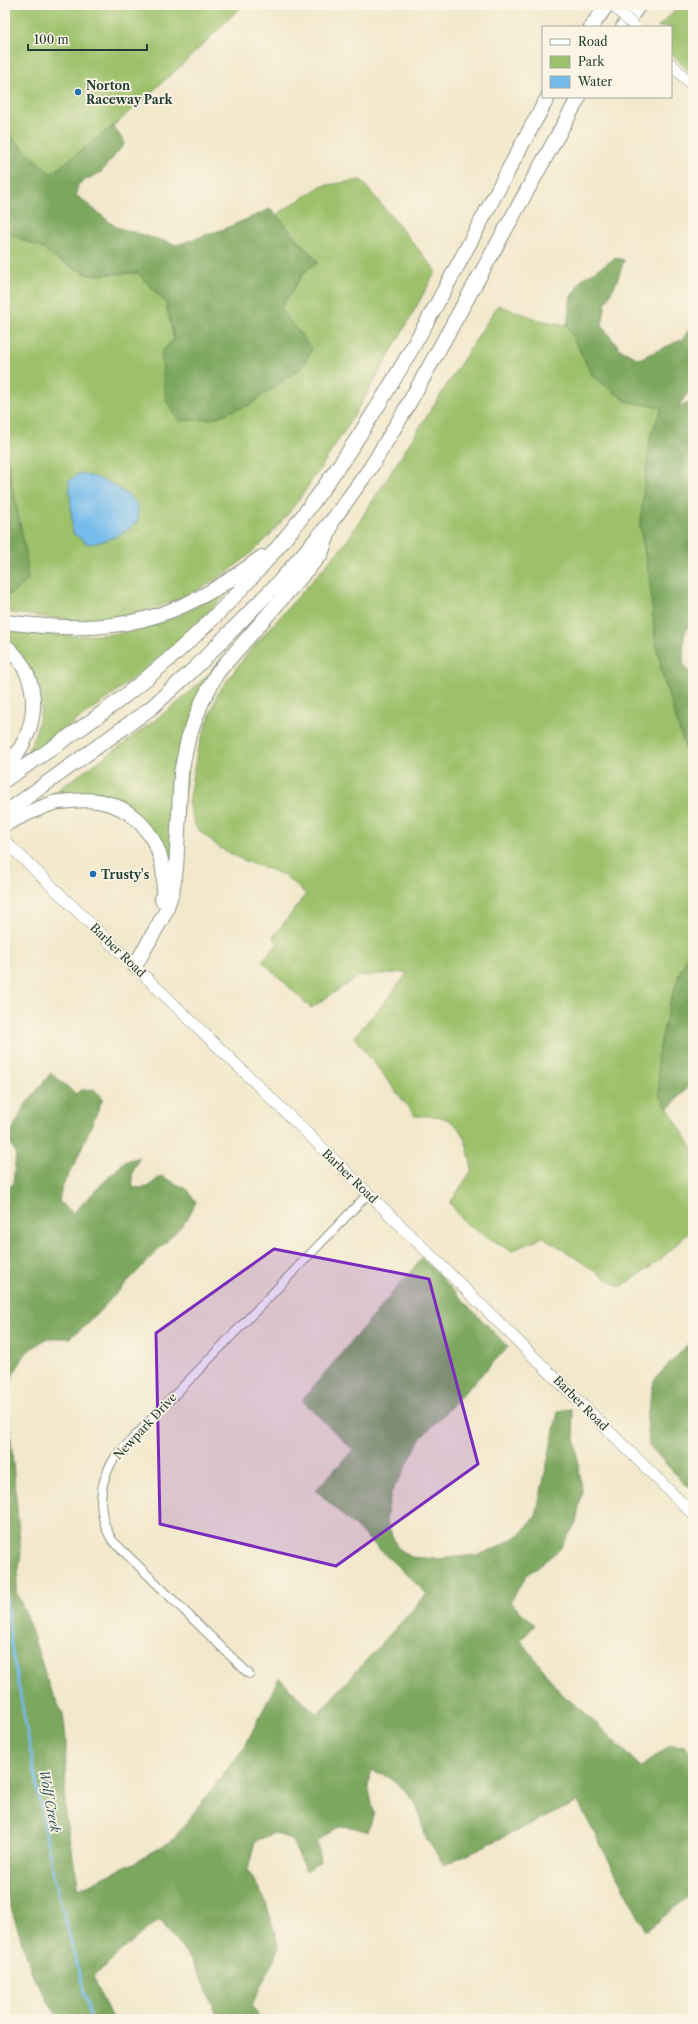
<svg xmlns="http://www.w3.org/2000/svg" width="698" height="2024" font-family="'Libre Caslon Text',serif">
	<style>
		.green { fill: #9cc16b; stroke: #5e7f50 }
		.forest { fill: #7da75f; stroke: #4e724a }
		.water { fill: #75bbec; stroke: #4a7c90 }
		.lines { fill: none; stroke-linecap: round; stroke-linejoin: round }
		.stream { stroke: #75bbec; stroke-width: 2.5 }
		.street-casing { stroke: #889280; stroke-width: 10 }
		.secondary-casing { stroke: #889280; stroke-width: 12 }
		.highway-casing { stroke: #889280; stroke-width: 16 }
		.street { stroke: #fff; stroke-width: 8 }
		.secondary { stroke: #fff; stroke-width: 11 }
		.highway { stroke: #fff; stroke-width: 14 }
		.secondary-bridge-casing { stroke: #889280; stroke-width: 12; stroke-linecap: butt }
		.secondary-bridge { stroke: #fff; stroke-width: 11 }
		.marked { fill: #7b2cbf; fill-opacity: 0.2; stroke: #7b2cbf; stroke-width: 3; stroke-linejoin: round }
		.poi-dot { fill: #1f6fb2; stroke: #fcf5e5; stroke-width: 1.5 }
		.labels { text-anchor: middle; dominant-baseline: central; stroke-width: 3.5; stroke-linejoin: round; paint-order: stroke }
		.poi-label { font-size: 12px; font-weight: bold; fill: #1f3d34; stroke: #fcf5e5; text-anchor: start }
		.street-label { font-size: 12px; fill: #1f3d34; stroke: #fcf5e5 }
		.water-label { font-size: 13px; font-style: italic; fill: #345c62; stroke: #fcf5e5 }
	</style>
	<rect width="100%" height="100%" fill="#fcf5e5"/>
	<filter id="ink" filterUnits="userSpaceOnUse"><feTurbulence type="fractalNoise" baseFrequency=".025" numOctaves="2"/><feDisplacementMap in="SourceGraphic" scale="8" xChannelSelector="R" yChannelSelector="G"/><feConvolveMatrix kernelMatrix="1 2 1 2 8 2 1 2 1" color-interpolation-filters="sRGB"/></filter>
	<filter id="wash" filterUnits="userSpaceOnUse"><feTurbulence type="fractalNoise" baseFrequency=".012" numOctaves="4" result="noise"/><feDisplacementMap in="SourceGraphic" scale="16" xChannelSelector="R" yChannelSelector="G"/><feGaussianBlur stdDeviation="0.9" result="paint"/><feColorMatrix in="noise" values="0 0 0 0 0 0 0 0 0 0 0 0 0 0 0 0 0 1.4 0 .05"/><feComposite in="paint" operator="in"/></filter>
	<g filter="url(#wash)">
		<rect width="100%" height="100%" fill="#f2e8cc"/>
		<!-- green -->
		<g class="green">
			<path d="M5 5H243L185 62 118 122 51 174 5 132Z"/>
			<path d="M680 5H693V76L671 53V27H658Z"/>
			<path d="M361 180 436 271C400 336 364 402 323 464 302 496 280 528 251 553 214 586 168 608 119 617 81 623 43 617 5 612V593L11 594 26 554 5 449V232L42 248 59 260 89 275 138 273 166 303 174 339 161 353 249 405 303 366 301 334 287 320 281 308 305 271 318 262 276 215 321 186Z"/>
			<path d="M498 305 539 320 567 325 592 375 626 401 662 408 650 437 640 525 650 581 655 637 663 677 693 773V945L679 975 660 1096 693 1149V1227C669 1253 652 1269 620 1287 593 1272 570 1252 543 1237L511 1251 466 1224 450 1203 472 1170C468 1150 465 1122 440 1117 432 1116 423 1116 415 1116L354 1037 390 996 408 972 359 976 311 1008 262 961 278 943 273 937 306 894 284 875 243 860 220 848 196 828 188 803 197 752 218 693 247 654 345 544Z"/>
			<path d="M235 582 237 584 169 650 104 701 28 755 26 754C38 731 49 699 34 675 26 663 14 653 5 642V630C59 637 120 641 171 619 194 610 215 594 235 582Z"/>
			<path d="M217 666 197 706 171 880 161 849 112 801 35 806 122 745 180 701Z"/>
		</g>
		<!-- forest -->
		<g class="forest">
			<path d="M113 126 125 143 101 172 78 184 76 195 116 227 177 245 224 229 270 209 318 262 305 271 281 308C289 323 302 335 312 349L303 366 249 405 211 419 179 421 166 400 161 353 174 339 166 303 138 273 89 275 59 260 42 248 5 232V132L51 174Z"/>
			<path d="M616 258 624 260 617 281 606 302 602 326 621 350 639 359 683 339 693 323V386L678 407 693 402V618L684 635 683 663 693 678V773L663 677 655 637 650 581 640 525 650 437 662 408 626 401 592 375 567 325 571 297 582 279Z"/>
			<path d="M5 449 26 554 28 580 11 594 5 593Z"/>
			<path d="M693 945V1082L668 1109 660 1096 657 1058 670 1002 679 975Z"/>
			<path d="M51 1073 76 1094 82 1090 94 1089 103 1098 75 1163 62 1186 59 1202 73 1213 124 1162 139 1157 132 1174 133 1188 148 1187 161 1176 188 1190 196 1202 186 1221 83 1328 69 1338H47L27 1352 13 1374 8 1406 21 1554 16 1591 28 1620 49 1686 63 1714 66 1738 65 1816 79 1889 134 1863 173 1840 245 1746 279 1678 317 1714 427 1594 316 1490 353 1450 302 1400 422 1258 508 1347 420 1439 402 1475 391 1492 386 1520 397 1547 411 1557 436 1559 478 1555 495 1549 520 1534 536 1516 558 1411 571 1409 582 1491 576 1523 560 1549 527 1575 510 1602 535 1625 521 1640 561 1694 581 1709 641 1767 670 1745 685 1746 693 1754V1893L646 1931 578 1802 444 1865 426 1838 416 1804 399 1785 390 1778 372 1770 368 1786 374 1813 368 1832C342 1823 339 1824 317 1842L321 1861 306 1871 291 1839 274 1833 255 1841 248 1870 264 1898 272 1922 279 1949 251 2006 261 2019H219L204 1984 190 1959 160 1920 135 1939 93 1977 112 2019H59L33 1976 5 1889V1191L13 1184 16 1153 8 1138 25 1105Z"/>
			<path d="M693 1339V1488L684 1484 649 1445 647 1417 654 1380Z"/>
		</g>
		<!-- water -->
		<path class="water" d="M79 473C105 479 119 486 138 505V521C123 534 108 542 88 544L73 533 69 481Z"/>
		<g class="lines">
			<!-- stream -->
			<path class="stream" d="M5 1584 12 1650 53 1873 91 2019"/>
		</g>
	</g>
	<g filter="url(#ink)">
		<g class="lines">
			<defs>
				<path id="street" d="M249 1674 112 1540C96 1513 98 1481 116 1456L368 1194"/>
				<g id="secondary">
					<path d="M671 64 693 86"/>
					<path d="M5 841 305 1131 693 1514"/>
				</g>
				<g id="highway">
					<path d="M591 27 607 5"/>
					<path d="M623 27 639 5"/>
					<path d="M5 622C115 636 173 624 262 557"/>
					<path d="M5 645C45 679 40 732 5 768"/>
					<path d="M5 780C44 753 84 728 122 698 168 662 213 621 252 577 379 437 457 260 548 97"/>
					<path d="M5 813 151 708 195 668 279 582 335 517 371 467 404 412 579 97"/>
					<path d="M5 824C19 818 44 804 59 802 71 801 86 799 98 801 145 809 171 855 162 900"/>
					<path d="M135 966 165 913 172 892 176 869 181 773 188 739 201 704 217 673 321 554 331 526"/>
				</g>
			</defs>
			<!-- street casing -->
			<use href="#street" class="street-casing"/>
			<!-- secondary casing -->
			<use href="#secondary" class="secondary-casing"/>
			<!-- highway casing -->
			<use href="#highway" class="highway-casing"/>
			<!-- street -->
			<use href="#street" class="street"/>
			<!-- secondary -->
			<use href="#secondary" class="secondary"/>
			<!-- highway -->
			<use href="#highway" class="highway"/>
			<defs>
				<path id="secondary-bridge" d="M613 5 635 27"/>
			</defs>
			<!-- secondary-bridge casing -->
			<use href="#secondary-bridge" class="secondary-bridge-casing"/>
			<!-- secondary-bridge -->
			<use href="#secondary-bridge" class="secondary-bridge"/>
		</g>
	</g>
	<!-- marked area -->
	<path class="marked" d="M274 1249 429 1279 478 1464 336 1566 160 1524 156 1333Z"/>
	<!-- markers -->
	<g class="poi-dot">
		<circle cx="78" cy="92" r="4"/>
		<circle cx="93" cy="874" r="4"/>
	</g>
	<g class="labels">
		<!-- poi labels -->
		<g class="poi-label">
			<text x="86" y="85">Norton<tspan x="86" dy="14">Raceway Park</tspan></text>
			<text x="101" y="874">Trusty's</text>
		</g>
		<!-- street labels -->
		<g class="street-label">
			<text transform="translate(118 950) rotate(44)">Barber Road</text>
			<text transform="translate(350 1176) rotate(44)">Barber Road</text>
			<text transform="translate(581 1403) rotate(45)">Barber Road</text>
			<text transform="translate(145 1426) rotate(-47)">Newpark Drive</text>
		</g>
		<!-- water labels -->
		<g class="water-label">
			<text transform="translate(50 1801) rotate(79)">Wolf Creek</text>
		</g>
	</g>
	<!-- margin -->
	<rect width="698" height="2024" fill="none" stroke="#fcf5e5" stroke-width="20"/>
	<!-- legend -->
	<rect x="542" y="26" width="130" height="72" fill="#fcf5e5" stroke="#a4ab9e"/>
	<rect x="550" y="39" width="20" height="6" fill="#ffffff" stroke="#a4ab9e"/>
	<text x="578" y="46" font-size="12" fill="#1f3d34">Road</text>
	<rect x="550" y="56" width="20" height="12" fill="#9cc16b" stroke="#a4ab9e"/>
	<text x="578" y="66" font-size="12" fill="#1f3d34">Park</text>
	<rect x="550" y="76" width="20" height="12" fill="#75bbec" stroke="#a4ab9e"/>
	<text x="578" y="86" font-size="12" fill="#1f3d34">Water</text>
	<!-- scale -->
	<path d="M28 44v6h119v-6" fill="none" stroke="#1f3d34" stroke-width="2"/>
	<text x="34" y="44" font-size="12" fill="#1f3d34" stroke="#fcf5e5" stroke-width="3" paint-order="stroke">100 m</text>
</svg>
